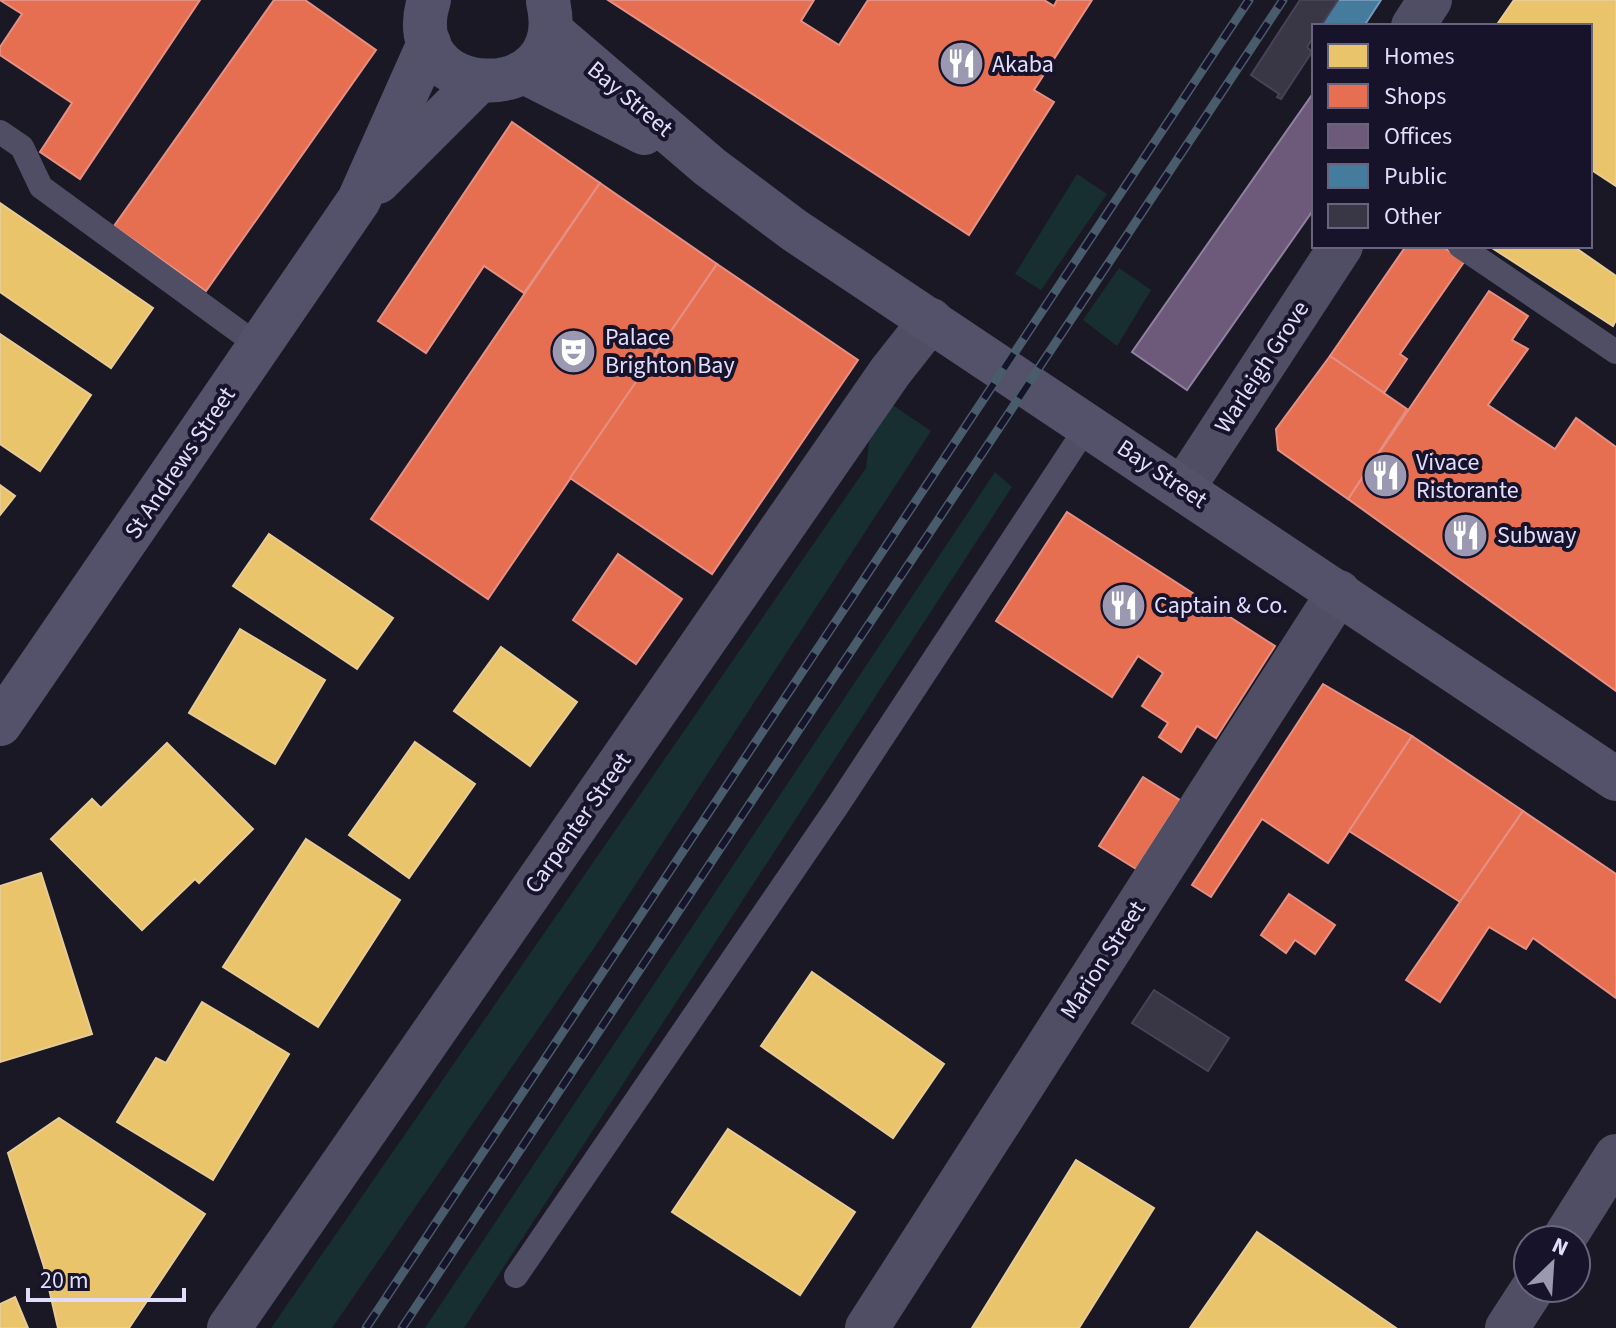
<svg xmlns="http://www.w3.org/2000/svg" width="1616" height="1328" font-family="'Source Sans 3',sans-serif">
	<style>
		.green { fill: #172f30 }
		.homes { fill: #e9c46a; stroke: #e7cc96; stroke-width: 2 }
		.shops { fill: #e76f51; stroke: #e59085; stroke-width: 2 }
		.offices { fill: #6d597a; stroke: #9081a1; stroke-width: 2 }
		.public { fill: #457b9d; stroke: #7498ba; stroke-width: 2 }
		.building { fill: #393646; stroke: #474357; stroke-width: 2 }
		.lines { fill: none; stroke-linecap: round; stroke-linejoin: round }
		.lane { stroke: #4f4e64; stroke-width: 24 }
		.street { stroke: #4f4e64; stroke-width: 44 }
		.secondary { stroke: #53526a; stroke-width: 44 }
		.rail-casing { stroke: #495c6c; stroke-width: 9 }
		.rail { stroke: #17132a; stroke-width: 6; stroke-dasharray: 18; stroke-linecap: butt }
		.labels { text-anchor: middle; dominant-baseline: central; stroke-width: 8; stroke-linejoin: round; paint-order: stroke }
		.poi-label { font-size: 24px; fill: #e1ddfd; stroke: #17132a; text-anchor: start }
		.street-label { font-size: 24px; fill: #e1ddfd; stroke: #17132a }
	</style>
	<rect width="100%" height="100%" fill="#1a1825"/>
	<!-- green -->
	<g class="green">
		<path d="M1077 174 1107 194 1041 290 1015 274Z"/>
		<path d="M1119 268 1151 290 1117 346 1083 320Z"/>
		<path d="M888 402 931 431 598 942 332 1328H271L866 468 871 426Z"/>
		<path d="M995 472 1012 487 464 1328H425Z"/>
	</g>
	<!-- homes -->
	<g class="homes">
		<path d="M1514 0H1616V186L1590 169V26H1496Z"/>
		<path d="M0 203 153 308 111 368 0 292Z"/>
		<path d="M1489 246H1573L1616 276V320L1613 326Z"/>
		<path d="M0 334 91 395 40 471 0 444Z"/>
		<path d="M0 485 15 496 0 515Z"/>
		<path d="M269 534 393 618 357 669 233 586Z"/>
		<path d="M240 629 325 680 275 764 189 713Z"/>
		<path d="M501 647 577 702 530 766 454 711Z"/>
		<path d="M415 742 475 784 409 878 349 835Z"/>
		<path d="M167 743 253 829 199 883 195 879 142 930 51 839 92 799 101 808Z"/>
		<path d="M306 839 400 900 318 1027 223 967Z"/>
		<path d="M41 873 92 1034 0 1062V886Z"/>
		<path d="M812 972 944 1064 893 1138 761 1046Z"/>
		<path d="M202 1002 289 1054 213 1180 117 1122 156 1058 166 1063Z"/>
		<path d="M59 1118 205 1214 129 1328H58L44 1267 8 1153Z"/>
		<path d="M728 1129 855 1212 800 1295 672 1212Z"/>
		<path d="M1076 1160 1154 1208 1079 1328H972Z"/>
		<path d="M1257 1232 1396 1328H1190Z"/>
		<path d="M15 1297 28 1328H0V1304Z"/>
	</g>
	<!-- shops -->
	<g class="shops">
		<path d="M0 0H200L80 179 40 152 72 103 0 55V47L22 14Z"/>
		<path d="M274 0H305L376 50 206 291 114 226Z"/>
		<path d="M608 0H814L801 21 839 45 868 0H1044L1054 6 1057 0H1092L1034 90 1054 102 969 235Z"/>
		<path d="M512 122 600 183 524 293 484 266 426 353 378 321Z"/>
		<path d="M600 183 717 264 488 599 371 519Z"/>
		<path d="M1406 246H1442L1464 262 1400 354 1407 359 1384 393 1330 356Z"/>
		<path d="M717 264 858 360 712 574 570 478Z"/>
		<path d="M1489 291 1528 316 1512 340 1528 349 1488 405 1555 449 1576 418 1616 447V691L1348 499Z"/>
		<path d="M1330 356 1407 409 1348 499 1278 450 1276 429Z"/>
		<path d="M1067 512 1275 646 1216 738 1197 726 1181 752 1159 737 1168 723 1142 706 1163 673 1138 656 1112 697 996 621Z"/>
		<path d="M618 554 682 599 636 664 573 620Z"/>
		<path d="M1323 684 1412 736 1328 863 1262 819 1211 897 1192 885Z"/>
		<path d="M1412 736 1523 811 1460 902 1349 831Z"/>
		<path d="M1143 777 1180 800 1136 869 1099 846Z"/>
		<path d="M1523 811 1616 874V998L1533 938 1526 949 1489 927 1440 1002 1406 980Z"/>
		<path d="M1289 894 1335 925 1315 954 1295 940 1286 953 1261 935Z"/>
	</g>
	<!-- offices -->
	<path class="offices" d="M1314 92V209L1187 390 1132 352Z"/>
	<!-- public -->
	<path class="public" d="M1338 0H1381L1364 26H1321Z"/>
	<!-- building -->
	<g class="building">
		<path d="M1300 0H1338L1321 26H1314V36L1307 47 1312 52 1281 99 1277 97 1279 94 1251 75Z"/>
		<path d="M1154 990 1229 1038 1208 1071 1132 1023Z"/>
	</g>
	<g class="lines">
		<!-- lane -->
		<g class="lane">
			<path d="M0 132 22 147 41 187 259 346"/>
			<path d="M1460 246 1616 352"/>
			<path d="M516 1276 838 805 1088 425"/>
		</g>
		<!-- street -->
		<g class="street">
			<path d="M1413 26 1430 0"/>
			<path d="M1183 488 1341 246"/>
			<path d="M1563 1240 1616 1156"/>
			<path d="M229 1328 890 372 931 320"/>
			<path d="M867 1328 1339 592"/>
			<path d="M1507 1328 1533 1288"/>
		</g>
		<!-- secondary -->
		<g class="secondary">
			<path d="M429 0C396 103 574 111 548 2"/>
			<path d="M551 31 710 167 794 230 1616 779"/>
			<path d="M524 72 644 133"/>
			<path d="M378 182 478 82"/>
			<path d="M0 724 359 200 429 43"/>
		</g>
		<defs>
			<g id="rail">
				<path d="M366 1328 1249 0"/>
				<path d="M402 1328 1283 0"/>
			</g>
		</defs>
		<!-- rail casing -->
		<use href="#rail" class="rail-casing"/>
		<!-- rail -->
		<use href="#rail" class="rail"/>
	</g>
	<!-- icons -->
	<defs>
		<symbol id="restaurant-disc" viewBox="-11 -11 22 22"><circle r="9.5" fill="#9b98b1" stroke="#17132a"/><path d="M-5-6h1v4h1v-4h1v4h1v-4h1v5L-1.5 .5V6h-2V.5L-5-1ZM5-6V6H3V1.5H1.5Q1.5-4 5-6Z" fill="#fff"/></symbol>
		<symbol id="theatre-disc" viewBox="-11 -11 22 22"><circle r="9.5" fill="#9b98b1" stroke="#17132a"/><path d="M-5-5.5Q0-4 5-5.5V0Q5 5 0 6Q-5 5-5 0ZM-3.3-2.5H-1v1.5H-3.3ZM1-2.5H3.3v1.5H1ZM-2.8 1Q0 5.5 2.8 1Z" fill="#fff"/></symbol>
	</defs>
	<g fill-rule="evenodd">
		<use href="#restaurant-disc" x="936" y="38" width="51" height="51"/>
		<use href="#theatre-disc" x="548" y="326" width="51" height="51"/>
		<use href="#restaurant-disc" x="1360" y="450" width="51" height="51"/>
		<use href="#restaurant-disc" x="1440" y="510" width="51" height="51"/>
		<use href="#restaurant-disc" x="1098" y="580" width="51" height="51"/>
	</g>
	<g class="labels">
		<!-- poi labels -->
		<g class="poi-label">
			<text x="992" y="64">Akaba</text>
			<text x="605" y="337">Palace<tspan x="605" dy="28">Brighton Bay</tspan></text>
			<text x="1416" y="462">Vivace<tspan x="1416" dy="28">Ristorante</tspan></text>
			<text x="1497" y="535">Subway</text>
			<text x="1154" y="605">Captain &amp; Co.</text>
		</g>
		<!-- street labels -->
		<g class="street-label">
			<text transform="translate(630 99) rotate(40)">Bay Street</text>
			<text transform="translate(1262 367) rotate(-57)">Warleigh Grove</text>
			<text transform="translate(180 463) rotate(-56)">St Andrews Street</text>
			<text transform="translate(1162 474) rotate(34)">Bay Street</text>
			<text transform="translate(578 823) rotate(-55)">Carpenter Street</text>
			<text transform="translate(1103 960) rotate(-57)">Marion Street</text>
		</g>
	</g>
	<!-- legend -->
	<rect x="1312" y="24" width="280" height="224" fill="#17132a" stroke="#68647e" stroke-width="2"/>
	<rect x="1328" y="44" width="40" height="24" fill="#e9c46a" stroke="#68647e" stroke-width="2"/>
	<text x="1384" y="64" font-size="24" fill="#e1ddfd">Homes</text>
	<rect x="1328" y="84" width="40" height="24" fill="#e76f51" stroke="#68647e" stroke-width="2"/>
	<text x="1384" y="104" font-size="24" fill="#e1ddfd">Shops</text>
	<rect x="1328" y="124" width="40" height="24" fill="#6d597a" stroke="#68647e" stroke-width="2"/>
	<text x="1384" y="144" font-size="24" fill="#e1ddfd">Offices</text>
	<rect x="1328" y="164" width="40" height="24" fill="#457b9d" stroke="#68647e" stroke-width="2"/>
	<text x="1384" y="184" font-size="24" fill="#e1ddfd">Public</text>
	<rect x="1328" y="204" width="40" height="24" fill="#393646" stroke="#68647e" stroke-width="2"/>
	<text x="1384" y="224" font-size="24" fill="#e1ddfd">Other</text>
	<!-- north arrow -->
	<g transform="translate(1552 1264) rotate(25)"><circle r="38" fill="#17132a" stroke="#68647e" stroke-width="2"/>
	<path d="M0-6L14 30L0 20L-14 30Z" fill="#9b98b1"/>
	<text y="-12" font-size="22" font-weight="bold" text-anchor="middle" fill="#e1ddfd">N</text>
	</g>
	<!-- scale -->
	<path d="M28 1288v12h156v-12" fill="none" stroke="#e1ddfd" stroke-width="4"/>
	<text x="40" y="1288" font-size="24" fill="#e1ddfd" stroke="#17132a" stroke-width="6" paint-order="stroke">20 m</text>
</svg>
